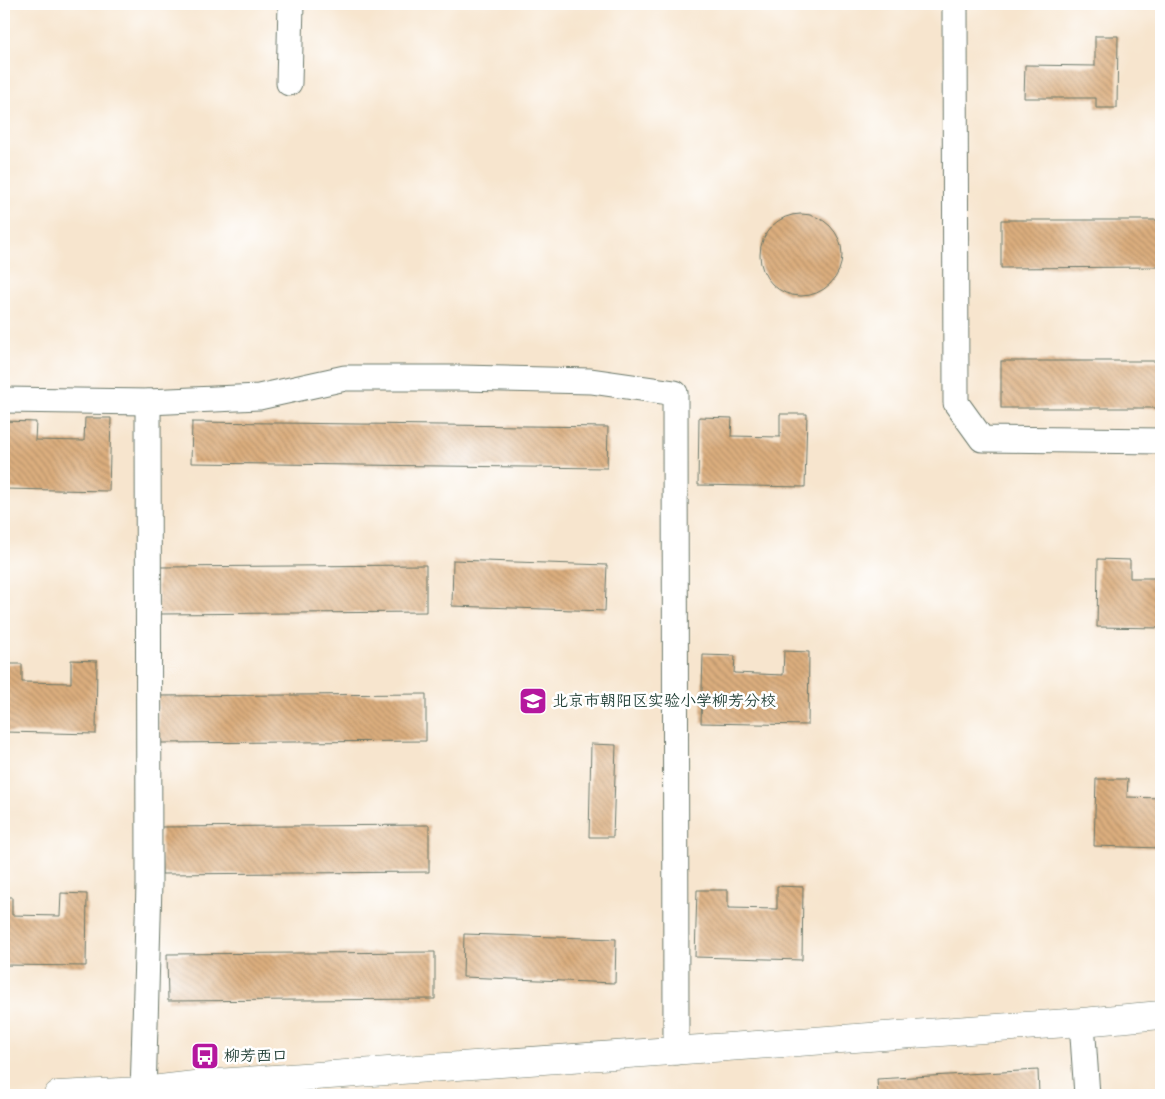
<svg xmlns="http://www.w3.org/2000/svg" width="1165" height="1099" font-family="'Architects Daughter','LXGW WenKai TC',sans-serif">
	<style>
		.building { fill: url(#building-back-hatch) }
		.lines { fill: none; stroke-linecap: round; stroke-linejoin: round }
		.minor-casing { stroke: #6b786a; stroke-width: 27 }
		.tertiary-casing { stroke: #6b786a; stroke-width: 29 }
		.minor { stroke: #fff; stroke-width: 25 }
		.tertiary { stroke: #fff; stroke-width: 28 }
		.labels { text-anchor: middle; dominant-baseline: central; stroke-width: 5; stroke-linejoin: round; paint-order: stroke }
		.poi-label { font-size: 16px; fill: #1f3d34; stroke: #fff; text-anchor: start }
	</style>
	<defs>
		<pattern id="building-back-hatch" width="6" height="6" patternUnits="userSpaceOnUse" patternTransform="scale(1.25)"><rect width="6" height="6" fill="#dcae7e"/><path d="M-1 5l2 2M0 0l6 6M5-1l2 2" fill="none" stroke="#b28f68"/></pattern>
	</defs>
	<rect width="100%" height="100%" fill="#fff"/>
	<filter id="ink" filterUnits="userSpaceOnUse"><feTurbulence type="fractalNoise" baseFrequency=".02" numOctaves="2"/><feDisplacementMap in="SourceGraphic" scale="10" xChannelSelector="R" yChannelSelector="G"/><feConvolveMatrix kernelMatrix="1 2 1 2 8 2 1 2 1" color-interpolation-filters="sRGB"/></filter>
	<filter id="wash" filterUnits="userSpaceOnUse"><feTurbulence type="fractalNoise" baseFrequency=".0096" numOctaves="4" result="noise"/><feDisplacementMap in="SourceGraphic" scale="20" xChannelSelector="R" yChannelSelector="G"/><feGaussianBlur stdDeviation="1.12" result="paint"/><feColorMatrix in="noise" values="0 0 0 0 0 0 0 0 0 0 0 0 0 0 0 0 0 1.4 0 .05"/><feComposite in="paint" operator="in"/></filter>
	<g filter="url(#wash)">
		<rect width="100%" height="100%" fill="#f7e5ce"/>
		<g id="blocks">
			<!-- building -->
			<g class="building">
				<path d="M1095 36H1118L1117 108H1096V98H1024L1025 65 1095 66Z"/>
				<circle cx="801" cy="255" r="41"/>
				<path d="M1001 220H1161V267L1001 268Z"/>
				<rect x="1001" y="361" width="160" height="47"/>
				<path d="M780 414H807L805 487 698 485 699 417 732 418 731 436 780 437Z"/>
				<path d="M85 418H111L109 491 4 489V421L36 422 35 440 84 441Z"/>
				<path d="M192 422 608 427 607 468 191 463Z"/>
				<path d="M1098 559 1130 560V578H1161V628L1097 627Z"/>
				<path d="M453 560 607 565 605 611 452 606Z"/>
				<path d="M426 565V612L158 614V567Z"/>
				<path d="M784 651 809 652 808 725 701 723 703 655 735 656 734 673 783 675Z"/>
				<path d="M71 660 97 661 96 734 4 732V664H22V682L71 683Z"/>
				<path d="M426 694V741L159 743 158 696Z"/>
				<path d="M591 744 616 745 613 837H589Z"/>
				<path d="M1096 779H1128L1127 797 1161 798V848L1094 846Z"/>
				<path d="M429 825V872L162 874 161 827Z"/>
				<path d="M777 886 803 887 802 960 695 957 697 890H728V908L777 909Z"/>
				<path d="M61 893 87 894 86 966 4 965V897H12V915L60 916Z"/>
				<path d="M464 934 616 939 615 983 463 977Z"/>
				<path d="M435 952V999L168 1001 167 954Z"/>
				<path d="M1038 1070 1039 1095H878L877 1079Z"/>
			</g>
		</g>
	</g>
	<g filter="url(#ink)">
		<use href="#blocks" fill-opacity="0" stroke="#6b786a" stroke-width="1"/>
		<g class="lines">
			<defs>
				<g id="minor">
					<path d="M955 4 956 403 982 439 1161 441"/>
					<path d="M289 83 291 4"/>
					<path d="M4 400 148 402 259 397 345 378H461L591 381 675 393 676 1052"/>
					<path d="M1082 1022 1087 1095"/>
					<path d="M143 1095 149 884 148 402"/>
				</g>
				<path id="tertiary" d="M58 1095 143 1091 203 1084 1082 1022 1161 1015"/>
			</defs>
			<!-- minor casing -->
			<use href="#minor" class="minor-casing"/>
			<!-- tertiary casing -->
			<use href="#tertiary" class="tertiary-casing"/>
			<!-- minor -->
			<use href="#minor" class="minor"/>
			<!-- tertiary -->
			<use href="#tertiary" class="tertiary"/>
		</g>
	</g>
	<!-- icons -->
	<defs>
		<symbol id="school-square" viewBox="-11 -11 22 22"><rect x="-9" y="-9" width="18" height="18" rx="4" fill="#b5179e" stroke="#fff"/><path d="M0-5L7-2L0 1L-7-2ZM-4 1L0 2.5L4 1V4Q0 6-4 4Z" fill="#fff"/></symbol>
		<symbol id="bus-square" viewBox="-11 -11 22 22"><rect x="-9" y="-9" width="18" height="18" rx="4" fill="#b5179e" stroke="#fff"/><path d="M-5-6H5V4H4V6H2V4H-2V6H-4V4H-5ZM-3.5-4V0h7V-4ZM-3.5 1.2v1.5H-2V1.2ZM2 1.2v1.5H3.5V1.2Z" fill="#fff"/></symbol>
	</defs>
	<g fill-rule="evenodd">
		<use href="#school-square" x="517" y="685" width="32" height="32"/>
		<use href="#bus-square" x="189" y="1040" width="32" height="32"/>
	</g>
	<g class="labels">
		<!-- poi labels -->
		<g class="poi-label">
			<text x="552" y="701">北京市朝阳区实验小学柳芳分校</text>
			<text x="224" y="1056">柳芳西口</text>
		</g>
	</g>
	<!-- margin -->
	<rect width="1165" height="1099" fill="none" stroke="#fff" stroke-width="20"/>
</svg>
